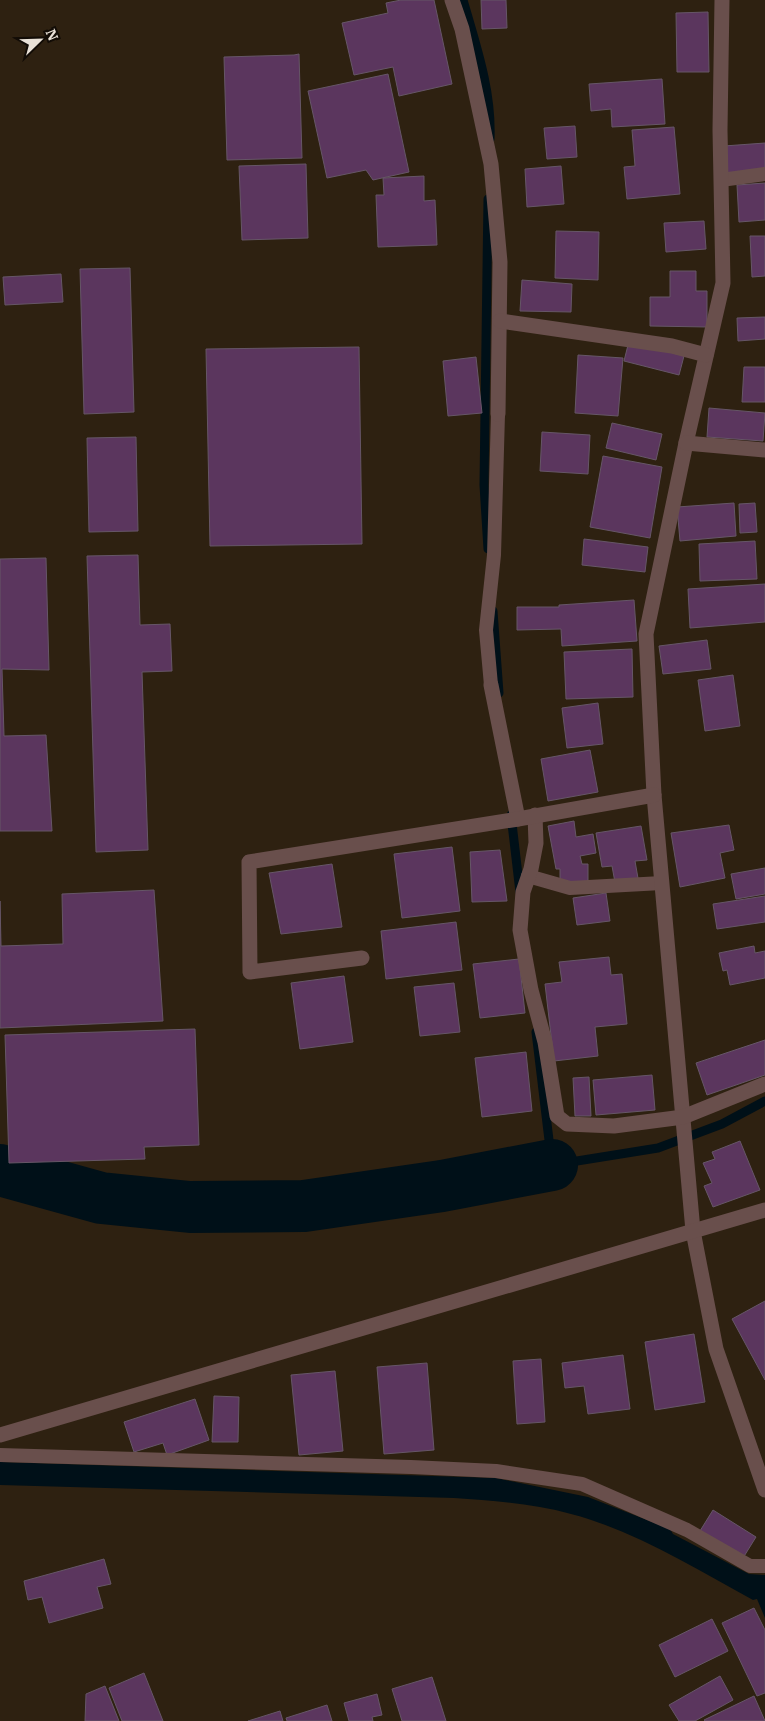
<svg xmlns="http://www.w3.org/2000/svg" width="765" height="1721" font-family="'IBM Plex Serif',serif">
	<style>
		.water { fill: #001018 }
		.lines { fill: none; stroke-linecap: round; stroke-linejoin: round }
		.stream { stroke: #001018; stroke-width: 9 }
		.river { stroke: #001018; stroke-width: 52 }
		.building { fill: #5b365e; stroke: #665667 }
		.lane { stroke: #694f4c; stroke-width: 14 }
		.street { stroke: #694f4c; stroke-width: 15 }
	</style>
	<rect width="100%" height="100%" fill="#2e2111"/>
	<!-- water -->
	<path class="water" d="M0 1462 496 1478 588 1497 670 1529 673 1534 749 1574 765 1575V1618L757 1599 753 1600C694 1568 636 1531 571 1514 533 1503 493 1501 454 1498L0 1485Z"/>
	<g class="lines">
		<!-- stream -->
		<g class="stream">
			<path d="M463 0C476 45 492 91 490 139"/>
			<path d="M488 199 484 485 488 549"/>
			<path d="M493 611 499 693"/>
			<path d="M511 815 520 892"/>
			<path d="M536 1032 552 1165 658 1148 722 1124 765 1101"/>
		</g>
		<!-- river -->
		<path class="river" d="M0 1170 101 1198 190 1207 304 1206 442 1186 552 1165"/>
	</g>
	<!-- building -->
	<g class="building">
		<path d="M401 0H434L452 84 399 96 393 67 354 75 342 23 388 13 386 3Z"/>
		<path d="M481 0H506L507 28 482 29Z"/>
		<path d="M708 12 709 72H677L676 13Z"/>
		<path d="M299 54 302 158 227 160 224 57 294 55Z"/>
		<path d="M388 74 409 172 373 180 366 170 327 178 308 91Z"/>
		<path d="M662 79 665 124 612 127 611 109 591 111 589 84Z"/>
		<path d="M575 126 577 157 547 159 544 128Z"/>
		<path d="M674 127 680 194 627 199 624 167 635 166 632 130Z"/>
		<path d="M765 143V176L726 179 724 146Z"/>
		<path d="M306 164 308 238 242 240 239 166Z"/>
		<path d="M561 166 564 204 527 207 525 169Z"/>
		<path d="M424 176V201L435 200 437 245 378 247 376 195H384L383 178Z"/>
		<path d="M765 183V220L739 222 737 185Z"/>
		<path d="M704 221 706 249 666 252 664 223Z"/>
		<path d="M556 231 599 232 598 280 555 278Z"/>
		<path d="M750 236H765V276L752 277Z"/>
		<path d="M130 268 134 412 84 414 80 269Z"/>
		<path d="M670 271H696V291H707V327L650 326V297H670Z"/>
		<path d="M61 274 63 302 5 305 3 277Z"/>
		<path d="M522 280 572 284 571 312 520 311Z"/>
		<path d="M765 317V339L738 341 737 318Z"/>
		<path d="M629 341 684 356 679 375 624 361Z"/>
		<path d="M359 347 362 544 210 546 206 349Z"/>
		<path d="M578 355 623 358 618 416 575 413Z"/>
		<path d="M476 357 482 413 448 416 443 361Z"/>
		<path d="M744 367H765V402H742Z"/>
		<path d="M709 408 765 413 763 441 707 437Z"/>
		<path d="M612 423 662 434 656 460 606 448Z"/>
		<path d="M542 432 590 435 588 474 540 471Z"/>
		<path d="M136 437 138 531 89 532 87 438Z"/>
		<path d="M603 456 662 467 650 538 590 527Z"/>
		<path d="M734 503 736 536 680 541 677 507Z"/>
		<path d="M755 503 757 532 740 533 739 504Z"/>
		<path d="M584 539 648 547 645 572 582 565Z"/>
		<path d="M755 541 757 579 700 581 699 544Z"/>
		<path d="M138 555 140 625 170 624 172 671 142 672 148 850 96 852 87 556Z"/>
		<path d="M46 558 49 670 2 669 4 736 46 735 52 831H0V559Z"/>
		<path d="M765 584V622L690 628 688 589Z"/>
		<path d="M634 600 637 641 562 646 561 629 517 630V607H559V605Z"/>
		<path d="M707 640 711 669 663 674 659 646Z"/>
		<path d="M632 649 633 697 566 699 564 652Z"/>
		<path d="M733 675 740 726 705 731 698 680Z"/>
		<path d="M598 703 603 744 567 748 562 708Z"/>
		<path d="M590 750 598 792 548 801 541 759Z"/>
		<path d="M574 821 576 837 593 834 596 853 580 856 582 864H588V884H560V869H556L548 826Z"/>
		<path d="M729 825 734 850 720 853 725 878 680 887 671 833Z"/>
		<path d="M641 826 647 860 635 861 639 884 616 888 612 866 602 867 596 833Z"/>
		<path d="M452 847 460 911 402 918 394 854Z"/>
		<path d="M500 850 507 901 472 902 470 852Z"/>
		<path d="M332 864 342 927 281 934 269 873Z"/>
		<path d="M765 868V894L736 899 731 874Z"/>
		<path d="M154 890 163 1021 0 1028V901L1 946 63 944 62 894Z"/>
		<path d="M606 893 610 921 577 925 573 898Z"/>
		<path d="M765 896V922L717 929 713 904Z"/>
		<path d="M456 922 462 970 386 979 381 931Z"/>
		<path d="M754 946 755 953 765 951V978L730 985 727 970 723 971 719 953Z"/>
		<path d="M609 957 611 975 622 974 627 1024 595 1027 598 1056 554 1061 545 984 562 982 559 962Z"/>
		<path d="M519 959 525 1013 480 1018 473 964Z"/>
		<path d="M344 976 353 1042 300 1049 291 983Z"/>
		<path d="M454 983 460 1032 420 1036 414 987Z"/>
		<path d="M195 1029 199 1145 144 1147 145 1159 9 1163 5 1035Z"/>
		<path d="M765 1040V1075L707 1095 696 1063Z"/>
		<path d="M526 1052 532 1111 482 1117 475 1058Z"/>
		<path d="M652 1075 655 1110 596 1115 593 1080Z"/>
		<path d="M589 1077 591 1116H575L573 1078Z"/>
		<path d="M740 1141 760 1190 713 1207 704 1186 712 1183 703 1163 715 1159 712 1152Z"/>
		<path d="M765 1301V1380L732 1319Z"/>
		<path d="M694 1334 705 1402 655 1410 645 1342Z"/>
		<path d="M623 1355 630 1409 588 1414 584 1386 565 1388 562 1363Z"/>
		<path d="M541 1359 545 1422 517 1424 513 1361Z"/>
		<path d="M427 1363 434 1450 384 1454 377 1367Z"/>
		<path d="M335 1371 343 1451 299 1455 291 1375Z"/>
		<path d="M214 1396 239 1397 238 1442H212Z"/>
		<path d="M195 1399 209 1440 167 1455 163 1443 134 1452 124 1422Z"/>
		<path d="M713 1510 756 1537 738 1566 695 1539Z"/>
		<path d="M104 1559 111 1584 97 1587 103 1608 49 1623 42 1597 28 1600 24 1581Z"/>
		<path d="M754 1608 765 1630V1693L757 1696 722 1623Z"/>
		<path d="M712 1619 728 1651 675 1677 659 1645Z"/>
		<path d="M144 1673 163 1721H122L109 1688Z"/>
		<path d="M720 1676 733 1700 695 1721H679L669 1705Z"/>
		<path d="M432 1677 446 1721H402L392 1689Z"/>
		<path d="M105 1686 119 1721H85L86 1694Z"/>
		<path d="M377 1694 382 1715 372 1717 373 1721H349L344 1703Z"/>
		<path d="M754 1696 765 1721H705L704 1720Z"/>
		<path d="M327 1705 332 1721H287L286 1718Z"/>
		<path d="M280 1711 283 1721H248Z"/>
	</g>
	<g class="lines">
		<!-- lane -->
		<g class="lane">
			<path d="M721 180 765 174"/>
			<path d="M491 685 486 630 494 555 498 414"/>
			<path d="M528 876 570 888 662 883"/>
			<path d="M0 1455 411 1467 496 1471 582 1484 687 1530 750 1566H765"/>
		</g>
		<!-- street -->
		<g class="street">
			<path d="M452 0 462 29 491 164 500 262 498 414"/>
			<path d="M722 0 720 130 723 283 686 443 646 634 654 795 693 1231 716 1349 765 1490"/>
			<path d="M500 321 672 346 706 355"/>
			<path d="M686 443 765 450"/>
			<path d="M491 685 518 819"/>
			<path d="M535 815 536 843 531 869 523 892 520 930 531 990 545 1042 557 1116 567 1124 614 1126 683 1117 765 1084"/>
			<path d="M362 958 250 972 249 862 518 819 654 795"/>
			<path d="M0 1435 765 1210"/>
		</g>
	</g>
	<!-- north arrow -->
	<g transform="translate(40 40) rotate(67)" stroke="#120c06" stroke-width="4" paint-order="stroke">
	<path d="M0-4L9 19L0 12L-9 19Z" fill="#eae2d8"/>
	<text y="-8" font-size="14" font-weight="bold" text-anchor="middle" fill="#eae2d8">N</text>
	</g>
</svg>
